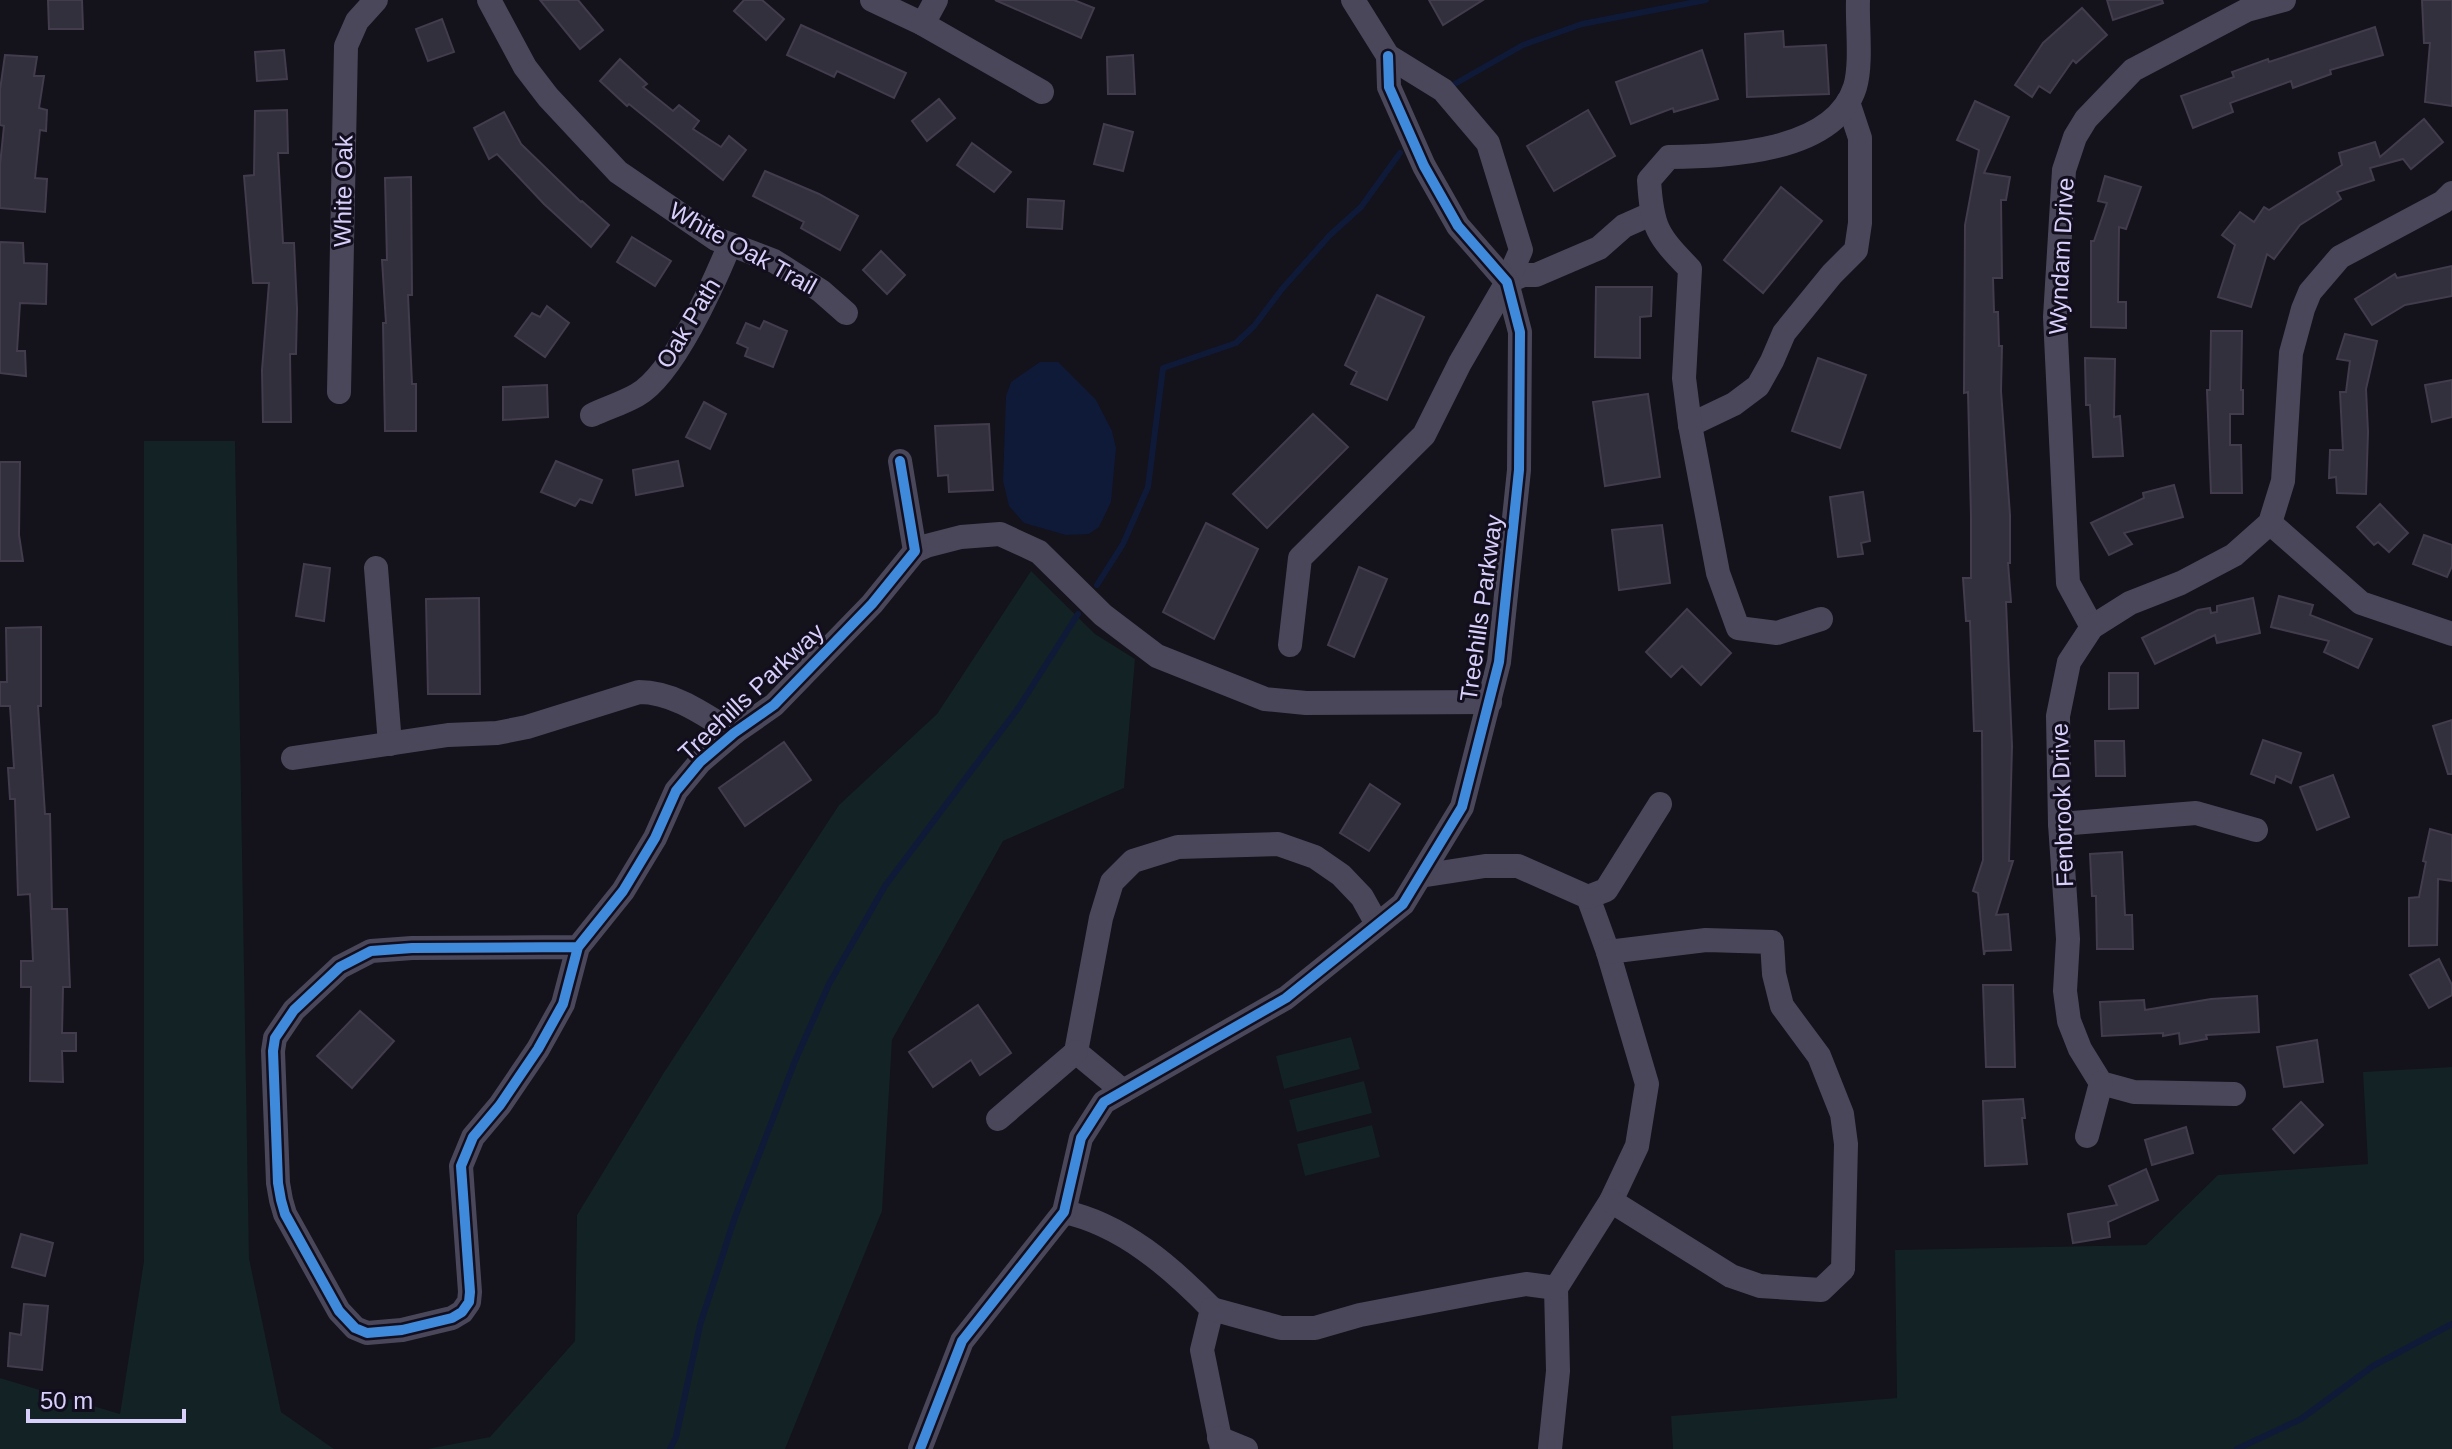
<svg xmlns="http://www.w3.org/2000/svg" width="2452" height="1449" font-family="Helvetica,sans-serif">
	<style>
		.green { fill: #122225 }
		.water { fill: #0f1a39 }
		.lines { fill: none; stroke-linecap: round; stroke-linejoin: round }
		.stream { stroke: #0f1a39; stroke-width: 6 }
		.building { fill: #32303c; stroke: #423c4d; stroke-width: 2 }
		.minor { stroke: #4a475b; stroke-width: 24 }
		.cycleway-casing { stroke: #120e1e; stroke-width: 15 }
		.cycleway { stroke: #408adc; stroke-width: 10 }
		.labels { text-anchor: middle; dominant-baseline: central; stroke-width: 6; stroke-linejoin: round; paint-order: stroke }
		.street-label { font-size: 24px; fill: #d9cffb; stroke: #120e1e }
	</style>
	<rect width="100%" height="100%" fill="#14121a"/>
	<!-- green -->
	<g class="green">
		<path d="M144 441H235L249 1258 281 1412 334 1449H0V1378L120 1414 144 1261Z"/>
		<path d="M1031 571 1095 634 1135 659 1124 788 1003 841 892 1040 882 1211 785 1449H427L490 1437 575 1341 577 1215 663 1074 839 805 937 714Z"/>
		<path d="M1351 1037 1360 1069 1284 1089 1276 1056Z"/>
		<path d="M2452 1067V1449H1673L1671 1416 1897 1398 1895 1250 2146 1245 2218 1175 2368 1164 2363 1072Z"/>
		<path d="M1364 1081 1372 1113 1297 1132 1289 1100Z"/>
		<path d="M1372 1125 1380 1157 1305 1176 1297 1144Z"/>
	</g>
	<!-- water -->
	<path class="water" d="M1040 362H1058L1096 400 1112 431 1116 448 1111 502 1099 527 1089 534 1066 535 1024 523 1009 506 1003 481 1006 396 1011 382Z"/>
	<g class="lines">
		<!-- stream -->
		<g class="stream">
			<path d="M1453 85 1523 45 1582 24 1706 0"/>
			<path d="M1097 585 1123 544 1148 487 1163 368 1236 343 1254 326 1282 289 1330 235 1361 207 1400 153"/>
			<path d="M670 1449 676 1437 700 1325 735 1217 795 1061 829 984 885 886 1019 707 1078 614"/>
			<path d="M2237 1449 2301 1419 2373 1366 2452 1324"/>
		</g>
	</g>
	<!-- building -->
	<g class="building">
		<path d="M48 0H82L83 29H49Z"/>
		<path d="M540 0H578L603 30 580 49Z"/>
		<path d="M744 0H762L784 19 766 40 734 11Z"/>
		<path d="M995 0H1074L1094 8 1081 38Z"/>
		<path d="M1429 0H1483L1443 25Z"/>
		<path d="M2107 0H2162L2163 3 2113 20Z"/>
		<path d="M2422 0H2452V106L2425 102 2430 43H2424Z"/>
		<path d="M2082 8 2107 35 2076 63 2073 60 2050 93 2039 86 2032 97 2015 85 2043 43Z"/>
		<path d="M442 19 454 52 428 61 416 29Z"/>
		<path d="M801 25 906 73 894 98 837 71 834 77 787 55Z"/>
		<path d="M2375 27 2383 55 2330 70 2331 74 2293 88 2291 81 2230 103 2233 112 2193 128 2181 96 2234 77 2232 72 2268 59 2269 62Z"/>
		<path d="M1783 31 1784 47 1826 45 1829 94 1747 97 1745 34Z"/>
		<path d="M284 50 287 79 257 81 255 52Z"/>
		<path d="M1702 50 1718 99 1674 112 1673 108 1631 124 1616 82Z"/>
		<path d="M5 55 37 57 34 76H44L39 108 47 110 46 131 40 130 35 178 47 179 45 212 0 208V165L4 126 0 125V90Z"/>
		<path d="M1133 55 1135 94H1108L1107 57Z"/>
		<path d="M620 59 647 84 643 87 673 111 679 105 699 121 693 129 721 147 729 136 746 150 723 180 629 104 627 106 600 81Z"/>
		<path d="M939 99 955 118 927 141 912 121Z"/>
		<path d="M1975 101 2009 117 1984 173 2010 177 2006 200H2001L2002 278H1993L1994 312H1998L1999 346H2002L2001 391 2010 515V563H2008L2011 602H2006L2012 746 2009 861H2013L1996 915 2008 914 2011 950 1985 951 1984 955 1978 893 1973 891 1983 860 1982 731H1974L1970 621H1966L1963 578H1971V516L1968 392 1964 393 1965 225 1979 150 1957 140Z"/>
		<path d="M287 110 288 153H278L283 243H294L297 309 296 354H290L291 422H263L262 370 269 283H253L244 176 254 175 255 111Z"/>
		<path d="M1588 110 1615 156 1554 191 1527 146Z"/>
		<path d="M504 112 521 144 581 202 582 201 609 225 591 247 544 204 497 154 489 159 474 128Z"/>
		<path d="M2424 119 2443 142 2411 169 2403 159 2370 168 2374 180 2337 192 2341 199 2300 225 2274 259 2267 254 2251 307 2218 297 2235 245 2222 235 2240 212 2254 222 2264 207 2269 210 2342 165 2339 153 2375 142 2380 157Z"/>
		<path d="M1104 124 1133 132 1123 171 1094 164Z"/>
		<path d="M972 143 1011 172 994 192 957 165Z"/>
		<path d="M765 171 819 194 858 216 840 250 801 228 804 222 753 196Z"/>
		<path d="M2105 176 2141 187 2126 229 2119 227 2118 302H2126V328L2091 327V241H2094L2107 203 2098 201Z"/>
		<path d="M411 177 412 295H408L412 384H416V431H385L383 323H386L382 260H387L385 178Z"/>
		<path d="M1781 187 1822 221 1763 293 1724 260Z"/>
		<path d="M1028 199 1064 201 1062 229 1027 227Z"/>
		<path d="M632 237 671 261 655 286 617 262Z"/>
		<path d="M0 242 23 243 24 263 47 264 46 304 20 303 17 351H25L26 376 0 373Z"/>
		<path d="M881 251 905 275 887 294 863 270Z"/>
		<path d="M2452 266V296L2405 305 2372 325 2355 299 2395 274 2397 278Z"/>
		<path d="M1596 287H1652L1651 316 1640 317V358L1595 357Z"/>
		<path d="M1377 295 1424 317 1387 400 1351 384 1357 372 1345 365Z"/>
		<path d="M547 306 569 323 545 357 515 336 532 313 540 317Z"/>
		<path d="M764 321 787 331 773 367 745 356 748 348 737 343 746 323 760 329Z"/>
		<path d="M2211 331H2242L2241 390H2243V414H2230V445H2241L2242 493H2211L2207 390H2210Z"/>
		<path d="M2345 334 2377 341 2366 389 2368 432 2366 494 2337 493 2336 477 2329 478 2330 450H2343L2340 392H2346L2350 361 2337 359Z"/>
		<path d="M1818 358 1866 375 1840 448 1792 431Z"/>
		<path d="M2085 358 2115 359 2114 417 2120 416 2123 456 2093 457 2090 405H2086Z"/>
		<path d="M2452 380V417L2432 422 2425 385Z"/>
		<path d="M547 385 548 417 503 420V387Z"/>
		<path d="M1648 394 1660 477 1605 486 1593 402Z"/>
		<path d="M704 402 726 414 710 449 686 437Z"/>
		<path d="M1313 414 1348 447 1267 528 1233 494Z"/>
		<path d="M989 424 993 490 949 492 948 475 938 476 935 426Z"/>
		<path d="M556 461 602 480 592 503 580 499 575 506 541 492Z"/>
		<path d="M678 461 683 486 636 495 633 470Z"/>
		<path d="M0 462H20L19 535 23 561H0Z"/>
		<path d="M2174 485 2183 517 2124 533 2132 544 2109 555 2091 523 2144 498 2143 493Z"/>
		<path d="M1863 492 1870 541 1861 543 1863 554 1838 557 1830 497Z"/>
		<path d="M2380 504 2408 533 2389 552 2378 542 2374 545 2357 527Z"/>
		<path d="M1206 523 1258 549 1214 639 1163 612Z"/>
		<path d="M1662 525 1670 583 1619 590 1612 530Z"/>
		<path d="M2424 535 2452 545V566L2447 577 2413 564Z"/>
		<path d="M304 564 330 568 324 621 296 616Z"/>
		<path d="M1359 567 1387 579 1354 657 1328 645Z"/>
		<path d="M2279 596 2313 605 2310 615 2372 639 2358 668 2324 652 2329 641 2271 627Z"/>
		<path d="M479 598 480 694H428L426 599Z"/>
		<path d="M2253 598 2260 633 2217 643 2215 635 2155 664 2142 638 2198 610 2210 608 2211 613 2217 612V606Z"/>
		<path d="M1687 609 1731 653 1701 685 1682 666 1671 677 1646 652Z"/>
		<path d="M41 627V706H38L45 814H50L52 909H67L70 987H63L62 1033H76V1051H62L63 1082 30 1081 31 987H21V961H33L30 894 18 895 15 799H10L8 768H14L10 706H0V682H7L6 628Z"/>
		<path d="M2109 673H2138V708L2109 709Z"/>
		<path d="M2452 720V774H2448L2433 726Z"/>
		<path d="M2263 740 2301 753 2291 783 2276 776 2274 783 2251 774Z"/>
		<path d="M2095 741H2124L2125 776H2096Z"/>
		<path d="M784 742 811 780 745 826 719 788Z"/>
		<path d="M2333 775 2349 817 2317 830 2300 787Z"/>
		<path d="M1370 784 1400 804 1369 851 1340 833Z"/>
		<path d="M2430 829 2452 835V881L2438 879 2437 945 2409 946V898L2419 897 2426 862 2423 861Z"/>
		<path d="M2122 852 2125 915H2132L2133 949H2097L2096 896H2092L2090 854Z"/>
		<path d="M2439 959 2452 985V995L2429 1008 2410 975Z"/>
		<path d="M1983 985H2013L2015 1067H1986Z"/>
		<path d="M2257 996 2259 1032 2206 1035 2207 1039 2180 1044 2179 1033 2163 1036V1033L2102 1036 2100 1002 2144 1000 2145 1010 2211 999Z"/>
		<path d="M978 1005 1011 1053 980 1075 971 1060 933 1087 909 1052Z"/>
		<path d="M360 1011 394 1041 352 1088 317 1056Z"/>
		<path d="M2317 1040 2323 1082 2284 1087 2277 1047Z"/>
		<path d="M2023 1099 2025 1118H2022L2027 1164 1985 1166 1983 1101Z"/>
		<path d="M2301 1102 2323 1125 2294 1153 2273 1129Z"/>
		<path d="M2186 1127 2193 1153 2152 1165 2145 1140Z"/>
		<path d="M2146 1169 2158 1200 2108 1222 2110 1237 2073 1243 2068 1214 2117 1205 2109 1186Z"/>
		<path d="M21 1234 53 1243 45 1276 12 1267Z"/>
		<path d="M24 1304 48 1306 42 1370 8 1366 10 1333 21 1335Z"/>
	</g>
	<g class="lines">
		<!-- minor -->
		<g class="minor">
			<path d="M489 0 525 67 548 97 618 172 716 239 774 261 821 291 846 313"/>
			<path d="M872 0 923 24 1042 92"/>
			<path d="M923 24 936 0"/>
			<path d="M1507 282 1523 275H1536L1599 248 1624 226 1651 214"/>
			<path d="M339 392 346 46 357 21 376 0"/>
			<path d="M592 415C607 408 623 403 637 395 673 375 714 283 730 244"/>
			<path d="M1690 425 1734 404 1758 386 1772 361 1784 333 1832 274 1856 250 1860 223V138L1848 102"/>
			<path d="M2270 523 2361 603 2452 634"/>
			<path d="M915 551 926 546 961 537 1000 534 1039 552 1103 615 1157 656 1265 699 1306 703 1490 702"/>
			<path d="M376 568 390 744"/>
			<path d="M1821 619 1777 633 1738 628 1718 573 1690 425 1684 378 1690 269C1657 235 1652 228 1649 180L1669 157C1726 156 1834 153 1855 87 1862 64 1857 25 1858 0"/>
			<path d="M2092 627 2068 583 2055 317 2064 170 2075 137 2086 119 2133 70 2247 10 2284 0"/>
			<path d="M1290 645 1300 558 1424 435 1460 363 1507 282 1521 250 1488 143 1443 90 1388 56 1353 0"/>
			<path d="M293 758 448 735 497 733 527 727 639 692C674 692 705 715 734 733"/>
			<path d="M2060 824 2196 813 2256 830"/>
			<path d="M1420 876 1485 866H1518L1588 897 1608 952 1647 1084 1637 1146 1611 1201 1556 1288 1558 1371 1550 1449"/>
			<path d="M1588 897 1606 890 1660 804"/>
			<path d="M578 947 412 948 371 951 340 967 294 1010 275 1038 273 1051 278 1183 281 1200 285 1214 339 1311 355 1328 367 1333 402 1330 452 1318 462 1312 469 1302 470 1292 461 1166 473 1137 500 1105 538 1049 563 1004 578 947 623 891 655 838 676 791 700 762 734 733 774 705 872 604 915 551 900 461"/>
			<path d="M1608 952 1706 940 1772 942 1774 974 1782 1006 1819 1056 1842 1114 1846 1144 1843 1269 1821 1290 1760 1286 1731 1276 1611 1201"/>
			<path d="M1123 1091 1076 1052 1101 918 1112 882 1133 861 1178 847 1278 844 1315 857 1341 875 1362 897 1377 924"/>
			<path d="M2234 1094 2134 1092 2101 1083 2080 1049 2069 1021 2065 991 2068 939 2060 824 2058 716 2069 662 2092 627 2130 603 2181 583 2234 555 2270 523 2283 481 2291 353 2303 309 2310 292 2340 257 2443 202 2452 193"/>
			<path d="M998 1119 1076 1052"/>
			<path d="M2087 1136 2101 1083"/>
			<path d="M1064 1212C1122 1224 1172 1268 1212 1309L1202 1350 1222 1449"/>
			<path d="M1212 1309 1281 1328H1315L1360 1315 1491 1290 1526 1284 1556 1288"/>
			<path d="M1219 1438 1246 1449"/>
			<path d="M920 1449 962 1341 1064 1212 1081 1138 1104 1102 1286 998 1403 904 1462 807 1499 662 1519 470 1520 332 1507 282 1458 226 1424 166 1389 87 1388 56"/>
		</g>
		<defs>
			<g id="cycleway">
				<path d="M578 947 412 948 371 951 340 967 294 1010 275 1038 273 1051 278 1183 281 1200 285 1214 339 1311 355 1328 367 1333 402 1330 452 1318 462 1312 469 1302 470 1292 461 1166 473 1137 500 1105 538 1049 563 1004 578 947 623 891 655 838 676 791 700 762 734 733 774 705 872 604 915 551 900 461"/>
				<path d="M920 1449 962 1341 1064 1212 1081 1138 1104 1102 1286 998 1403 904 1462 807 1499 662 1519 470 1520 332 1507 282 1458 226 1424 166 1389 87 1388 56"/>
			</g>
		</defs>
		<!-- cycleway casing -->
		<use href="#cycleway" class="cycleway-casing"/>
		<!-- cycleway -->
		<use href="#cycleway" class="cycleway"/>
	</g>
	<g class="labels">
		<!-- street labels -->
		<g class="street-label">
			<text transform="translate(343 191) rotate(-89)">White Oak</text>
			<text transform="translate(743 248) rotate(29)">White Oak Trail</text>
			<text transform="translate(2061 256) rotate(-87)">Wyndam Drive</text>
			<text transform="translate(688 323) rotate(-59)">Oak Path</text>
			<text transform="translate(1481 608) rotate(-82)">Treehills Parkway</text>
			<text transform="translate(751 692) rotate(-43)">Treehills Parkway</text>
			<text transform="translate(2062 805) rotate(-92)">Fenbrook Drive</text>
		</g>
	</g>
	<!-- scale -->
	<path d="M28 1409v12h156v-12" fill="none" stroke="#d9cffb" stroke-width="4"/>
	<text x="40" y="1409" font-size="24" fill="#d9cffb" stroke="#120e1e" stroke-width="6" paint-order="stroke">50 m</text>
</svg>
